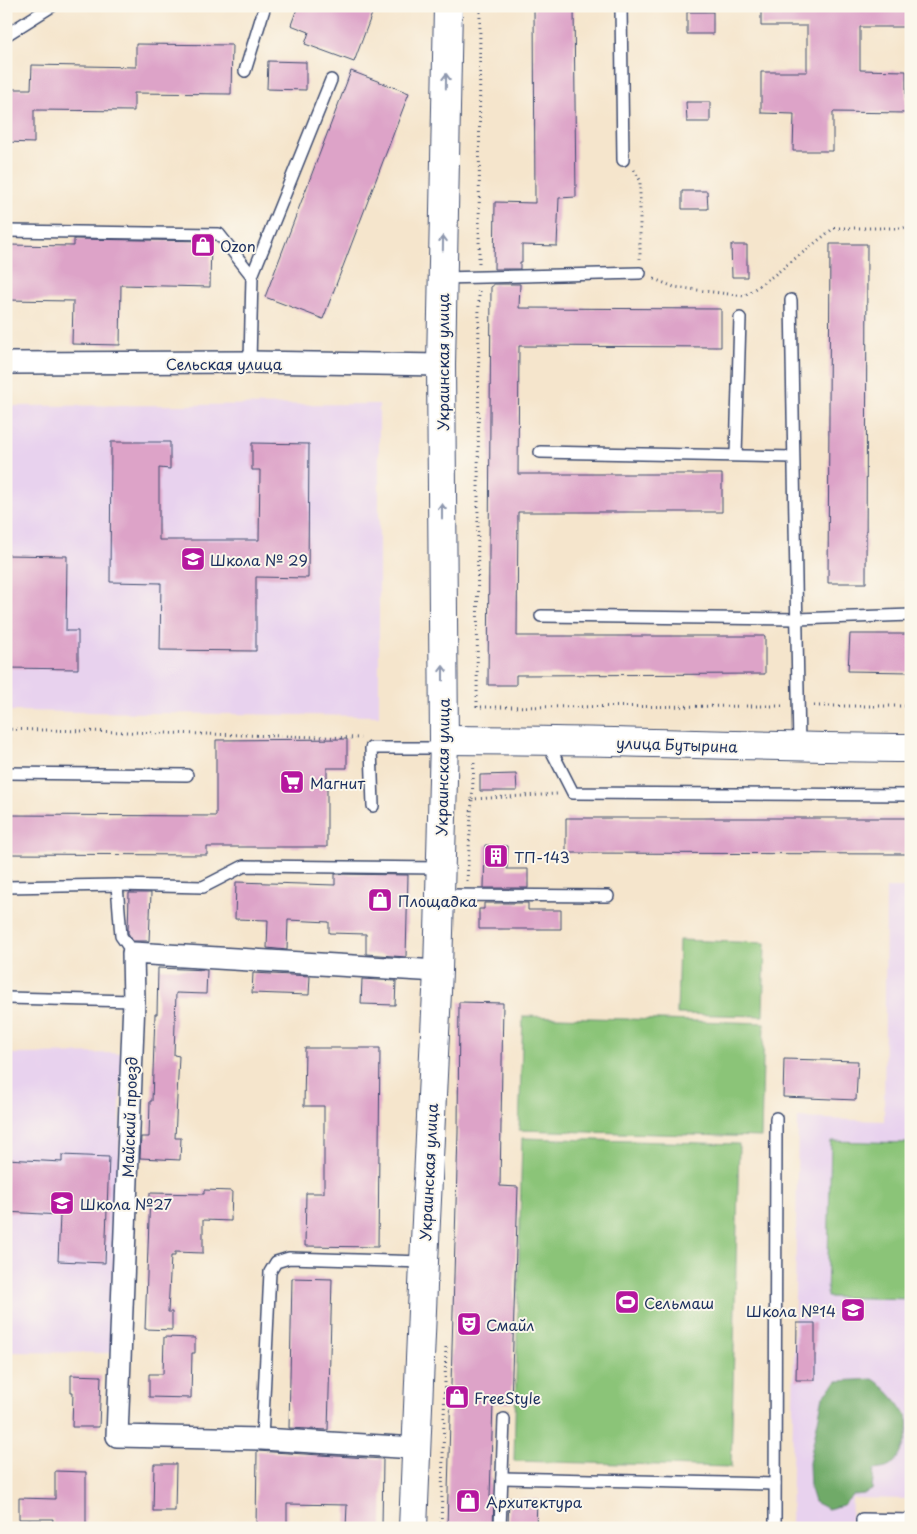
<svg xmlns="http://www.w3.org/2000/svg" width="917" height="1534" font-family="'Playpen Sans',sans-serif">
	<style>
		.built { fill: #e8d2ee }
		.green { fill: #8bc478; stroke: #537a6b }
		.forest { fill: #70aa68; stroke: #466c63 }
		.building { fill: #dda3c8 }
		.lines { fill: none; stroke-linecap: round; stroke-linejoin: round }
		.service-casing { stroke: #3c4a6e; stroke-width: 14 }
		.minor-casing { stroke: #3c4a6e; stroke-width: 24 }
		.tertiary-casing { stroke: #3c4a6e; stroke-width: 30 }
		.path { stroke: #3c4a6e; stroke-width: 3; stroke-dasharray: 1 4; stroke-linecap: butt }
		.service { stroke: #fff; stroke-width: 11 }
		.minor { stroke: #fff; stroke-width: 21 }
		.tertiary { stroke: #fff; stroke-width: 28 }
		.oneway { stroke: #8d97ae }
		.labels { text-anchor: middle; dominant-baseline: central; stroke-width: 4; stroke-linejoin: round; paint-order: stroke }
		.poi-label { font-size: 15px; fill: #1b2f5e; stroke: #fbf7ec; text-anchor: start }
		.street-label { font-size: 15px; fill: #1b2f5e; stroke: #fbf7ec }
	</style>
	<rect width="100%" height="100%" fill="#fbf7ec"/>
	<filter id="ink" filterUnits="userSpaceOnUse"><feTurbulence type="fractalNoise" baseFrequency=".02" numOctaves="2"/><feDisplacementMap in="SourceGraphic" scale="10" xChannelSelector="R" yChannelSelector="G"/><feConvolveMatrix kernelMatrix="1 2 1 2 8 2 1 2 1" color-interpolation-filters="sRGB"/></filter>
	<filter id="wash" filterUnits="userSpaceOnUse"><feTurbulence type="fractalNoise" baseFrequency=".0096" numOctaves="4" result="noise"/><feDisplacementMap in="SourceGraphic" scale="20" xChannelSelector="R" yChannelSelector="G"/><feGaussianBlur stdDeviation="1.12" result="paint"/><feColorMatrix in="noise" values="0 0 0 0 0 0 0 0 0 0 0 0 0 0 0 0 0 1.4 0 .05"/><feComposite in="paint" operator="in"/></filter>
	<g filter="url(#wash)">
		<rect width="100%" height="100%" fill="#f5e5cc"/>
		<!-- built -->
		<g class="built">
			<path d="M379 404V716L6 711V406Z"/>
			<path d="M886 888H911V1499L852 1498 851 1528H791L798 1118 884 1121Z"/>
			<path d="M121 1053 116 1353 6 1352V1054Z"/>
		</g>
		<!-- green -->
		<g class="green">
			<path d="M679 940 765 943 763 1016 677 1014Z"/>
			<path d="M523 1016 764 1023 761 1137 519 1130Z"/>
			<path d="M522 1138 739 1144 731 1467 514 1461Z"/>
			<path d="M831 1141 911 1143V1299L827 1297Z"/>
		</g>
		<!-- forest -->
		<path class="forest" d="M873 1379C884 1385 902 1406 907 1417 913 1429 900 1460 890 1466 886 1469 879 1469 874 1470L872 1490 863 1494 853 1495 843 1505 828 1509 814 1502 810 1489 809 1463 823 1396 837 1381Z"/>
		<g id="blocks">
			<!-- building -->
			<g class="building">
				<path d="M298 6H359L373 11 354 62 305 44 309 32 291 25Z"/>
				<path d="M534 6H574L576 197 559 198 557 246 522 245V262H520V269H494L495 202 535 203Z"/>
				<path d="M761 6H906V27H860V70L906 71V113L833 112V151H793L794 114 761 113V72H807V26H761Z"/>
				<rect x="687" y="12" width="26" height="22"/>
				<path d="M136 44 232 45 231 94 134 93V111L34 110V143L6 142V89H31L32 65 136 67Z"/>
				<path d="M268 61 306 62V90L267 89Z"/>
				<path d="M351 71 409 93 323 319 265 297Z"/>
				<path d="M686 102H710V122H687Z"/>
				<path d="M682 191H707L708 209H682Z"/>
				<path d="M74 239 211 241 210 287 121 285 120 345 72 344 73 301 6 300V245L74 246Z"/>
				<path d="M830 244H867L866 583H828Z"/>
				<path d="M731 245H747V277H732Z"/>
				<path d="M493 284H520L519 308 721 309V347L519 346 518 474H722V512H518L517 636H765V674L516 675V685H488L491 286H493Z"/>
				<path d="M111 442H170V469L159 468V540H259L260 470H252V443L309 444 308 578 256 577V651L160 650 161 583 110 582Z"/>
				<path d="M6 555 67 556 66 631H78V669L6 668Z"/>
				<path d="M850 634H911V672L848 671Z"/>
				<path d="M347 739V768H327V847H207V855L6 854V815L216 816V740Z"/>
				<path d="M516 774 517 791H480V775Z"/>
				<path d="M566 818H911V854L566 853Z"/>
				<path d="M485 845 508 846 507 869H528V888H484Z"/>
				<path d="M335 874 408 875 406 957 366 954V934L329 933V922L288 920 287 950 267 948 268 920 235 919 236 882 335 885Z"/>
				<path d="M129 893H151L149 941H133L128 933Z"/>
				<path d="M484 903H528V910H561V929H479V909H484Z"/>
				<path d="M158 968 207 970 206 994 176 993 174 1055 179 1056 175 1138H181L180 1160 140 1158 141 1137H149L150 1101H152L155 1014H157Z"/>
				<path d="M253 973 310 976 309 995 252 993Z"/>
				<path d="M362 979 396 981 395 1005 361 1004Z"/>
				<path d="M459 1002 503 1003 500 1186 518 1187 511 1403H493L490 1497H494L493 1528H447L458 1132Z"/>
				<path d="M305 1048H380L378 1247 305 1246 306 1193H324V1106H304Z"/>
				<path d="M784 1059 858 1061 856 1100 783 1097Z"/>
				<path d="M62 1155 109 1157 105 1263 58 1261 60 1215 6 1212V1159L62 1162Z"/>
				<path d="M204 1190 232 1191 231 1221 203 1220V1253L175 1252V1256H171L168 1312H172V1330L145 1329 150 1193 204 1194Z"/>
				<path d="M292 1278 332 1279 328 1430 289 1428Z"/>
				<path d="M797 1323H815V1380H796Z"/>
				<path d="M164 1337 195 1338V1353H192L191 1398 149 1397V1374H163Z"/>
				<path d="M71 1375 101 1376 99 1427H72L73 1392H71Z"/>
				<path d="M257 1451 383 1459 382 1528H346L347 1505 287 1504V1528H256Z"/>
				<path d="M154 1464H176L175 1511H153Z"/>
				<path d="M55 1471 86 1472V1528H52L53 1519H19V1498L55 1499Z"/>
				<path d="M509 1498 537 1499 536 1528H508Z"/>
			</g>
		</g>
	</g>
	<g filter="url(#ink)">
		<use href="#blocks" fill-opacity="0" stroke="#3c4a6e" stroke-width="1"/>
		<g class="lines">
			<defs>
				<g id="service">
					<path d="M621 6 623 160"/>
					<path d="M6 35 52 6"/>
					<path d="M245 71 265 6"/>
					<path d="M6 231 219 234 252 276 250 362"/>
					<path d="M252 276 331 80"/>
					<path d="M442 278 640 273"/>
					<path d="M791 300 799 747"/>
					<path d="M540 452 793 457"/>
					<path d="M736 455 740 318"/>
					<path d="M541 616 797 619 911 615"/>
					<path d="M547 742 573 793 911 795"/>
					<path d="M6 773 187 775"/>
					<path d="M373 806 371 748H444"/>
					<path d="M117 885 121 936 133 953"/>
					<path d="M6 887 117 885 203 887 244 866 441 868"/>
					<path d="M440 895 608 896"/>
					<path d="M6 998 134 1001"/>
					<path d="M262 1439 270 1272 276 1262 289 1258 424 1262"/>
					<path d="M502 1478 775 1484"/>
					<path d="M500 1528 504 1419"/>
					<path d="M775 1528 776 1118"/>
					<path d="M862 1528V1519L911 1520"/>
				</g>
				<g id="minor">
					<path d="M6 363 250 362 441 365"/>
					<path d="M416 1448 262 1439 117 1436 134 1001 133 953 438 971"/>
				</g>
				<g id="tertiary">
					<path d="M444 740C600 740 755 747 911 748"/>
					<path d="M413 1528 424 1262 438 971 444 740 441 365 448 6"/>
				</g>
			</defs>
			<!-- service casing -->
			<use href="#service" class="service-casing"/>
			<!-- minor casing -->
			<use href="#minor" class="minor-casing"/>
			<!-- tertiary casing -->
			<use href="#tertiary" class="tertiary-casing"/>
			<!-- path -->
			<g class="path">
				<path d="M634 170 640 180V259"/>
				<path d="M479 263 480 6"/>
				<path d="M654 279 674 287 744 296 773 276 834 228H904L911 225"/>
				<path d="M479 291 477 707 783 706"/>
				<path d="M814 706H911"/>
				<path d="M6 729 361 738"/>
				<path d="M474 763 472 799 557 794"/>
				<path d="M467 881 472 799"/>
				<path d="M441 1528 446 1346"/>
			</g>
			<!-- service -->
			<use href="#service" class="service"/>
			<!-- minor -->
			<use href="#minor" class="minor"/>
			<!-- tertiary -->
			<use href="#tertiary" class="tertiary"/>
		</g>
		<!-- one-way arrows -->
		<defs><path id="oneway-shaft" d="M-6 0H5M1.5-3L5.5 0L1.5 3" fill="none" stroke-width="1.6" stroke-linecap="round" stroke-linejoin="round" transform="scale(1.25)"/></defs>
		<g class="oneway">
			<use href="#oneway-shaft" transform="translate(446 81) rotate(-89)"/>
			<use href="#oneway-shaft" transform="translate(443 243) rotate(-89)"/>
			<use href="#oneway-shaft" transform="translate(442 511) rotate(-90)"/>
			<use href="#oneway-shaft" transform="translate(443 673) rotate(-90)"/>
		</g>
	</g>
	<!-- icons -->
	<defs>
		<symbol id="shop-square" viewBox="-11 -11 22 22"><rect x="-9" y="-9" width="18" height="18" rx="4" fill="#b5179e" stroke="#fbf7ec"/><path d="M-5-2.5h2.3a2.7 3.5 0 0 1 5.4 0H5L5.5 6h-11ZM-1.5-2.5h3a1.5 2.3 0 0 0-3 0Z" fill="#fff"/></symbol>
		<symbol id="school-square" viewBox="-11 -11 22 22"><rect x="-9" y="-9" width="18" height="18" rx="4" fill="#b5179e" stroke="#fbf7ec"/><path d="M0-5L7-2L0 1L-7-2ZM-4 1L0 2.5L4 1V4Q0 6-4 4Z" fill="#fff"/></symbol>
		<symbol id="supermarket-square" viewBox="-11 -11 22 22"><rect x="-9" y="-9" width="18" height="18" rx="4" fill="#b5179e" stroke="#fbf7ec"/><path d="M-6-5.5h2.5l.6 2H6L4.5 2H-2.5L-4.4-4H-6ZM-1.5 3.2a1.3 1.3 0 1 0 .1 0ZM3 3.2a1.3 1.3 0 1 0 .1 0Z" fill="#fff"/></symbol>
		<symbol id="building-square" viewBox="-11 -11 22 22"><rect x="-9" y="-9" width="18" height="18" rx="4" fill="#b5179e" stroke="#fbf7ec"/><path d="M-4-6H4V6H1V3H-1V6H-4ZM-2.5-4.3h1.7v1.8h-1.7ZM.8-4.3h1.7v1.8H.8ZM-2.5-1h1.7V.8h-1.7ZM.8-1h1.7V.8H.8Z" fill="#fff"/></symbol>
		<symbol id="stadium-square" viewBox="-11 -11 22 22"><rect x="-9" y="-9" width="18" height="18" rx="4" fill="#b5179e" stroke="#fbf7ec"/><path d="M0-5a6.5 5 0 1 0 0 10a6.5 5 0 1 0 0-10ZM-3.5-1.8h7v3.6h-7Z" fill="#fff"/></symbol>
		<symbol id="theatre-square" viewBox="-11 -11 22 22"><rect x="-9" y="-9" width="18" height="18" rx="4" fill="#b5179e" stroke="#fbf7ec"/><path d="M-5-5.5Q0-4 5-5.5V0Q5 5 0 6Q-5 5-5 0ZM-3.3-2.5H-1v1.5H-3.3ZM1-2.5H3.3v1.5H1ZM-2.8 1Q0 5.5 2.8 1Z" fill="#fff"/></symbol>
	</defs>
	<g fill-rule="evenodd">
		<use href="#shop-square" x="189" y="231" width="28" height="28"/>
		<use href="#school-square" x="179" y="545" width="28" height="28"/>
		<use href="#supermarket-square" x="278" y="768" width="28" height="28"/>
		<use href="#building-square" x="482" y="842" width="28" height="28"/>
		<use href="#shop-square" x="366" y="886" width="28" height="28"/>
		<use href="#school-square" x="48" y="1189" width="28" height="28"/>
		<use href="#stadium-square" x="613" y="1288" width="28" height="28"/>
		<use href="#school-square" x="839" y="1296" width="28" height="28"/>
		<use href="#theatre-square" x="455" y="1310" width="28" height="28"/>
		<use href="#shop-square" x="443" y="1383" width="28" height="28"/>
		<use href="#shop-square" x="454" y="1487" width="28" height="28"/>
	</g>
	<g class="labels">
		<!-- poi labels -->
		<g class="poi-label">
			<text x="220" y="245">Ozon</text>
			<text x="210" y="559">Школа № 29</text>
			<text x="310" y="782">Магнит</text>
			<text x="514" y="856">ТП-143</text>
			<text x="398" y="900">Площадка</text>
			<text x="80" y="1203">Школа №27</text>
			<text x="644" y="1302">Сельмаш</text>
			<text x="836" y="1310" text-anchor="end">Школа №14</text>
			<text x="486" y="1324">Смайл</text>
			<text x="474" y="1397">FreeStyle</text>
			<text x="486" y="1501">Архитектура</text>
		</g>
		<!-- street labels -->
		<g class="street-label">
			<text transform="translate(442 362) rotate(-90)">Украинская улица</text>
			<text x="224" y="363">Сельская улица</text>
			<text transform="translate(677 744) rotate(2)">улица Бутырина</text>
			<text transform="translate(442 767) rotate(-89)">Украинская улица</text>
			<text transform="translate(129 1117) rotate(-88)">Майский проезд</text>
			<text transform="translate(428 1172) rotate(-87)">Украинская улица</text>
		</g>
	</g>
	<!-- margin -->
	<rect width="917" height="1534" fill="none" stroke="#fbf7ec" stroke-width="25"/>
</svg>
